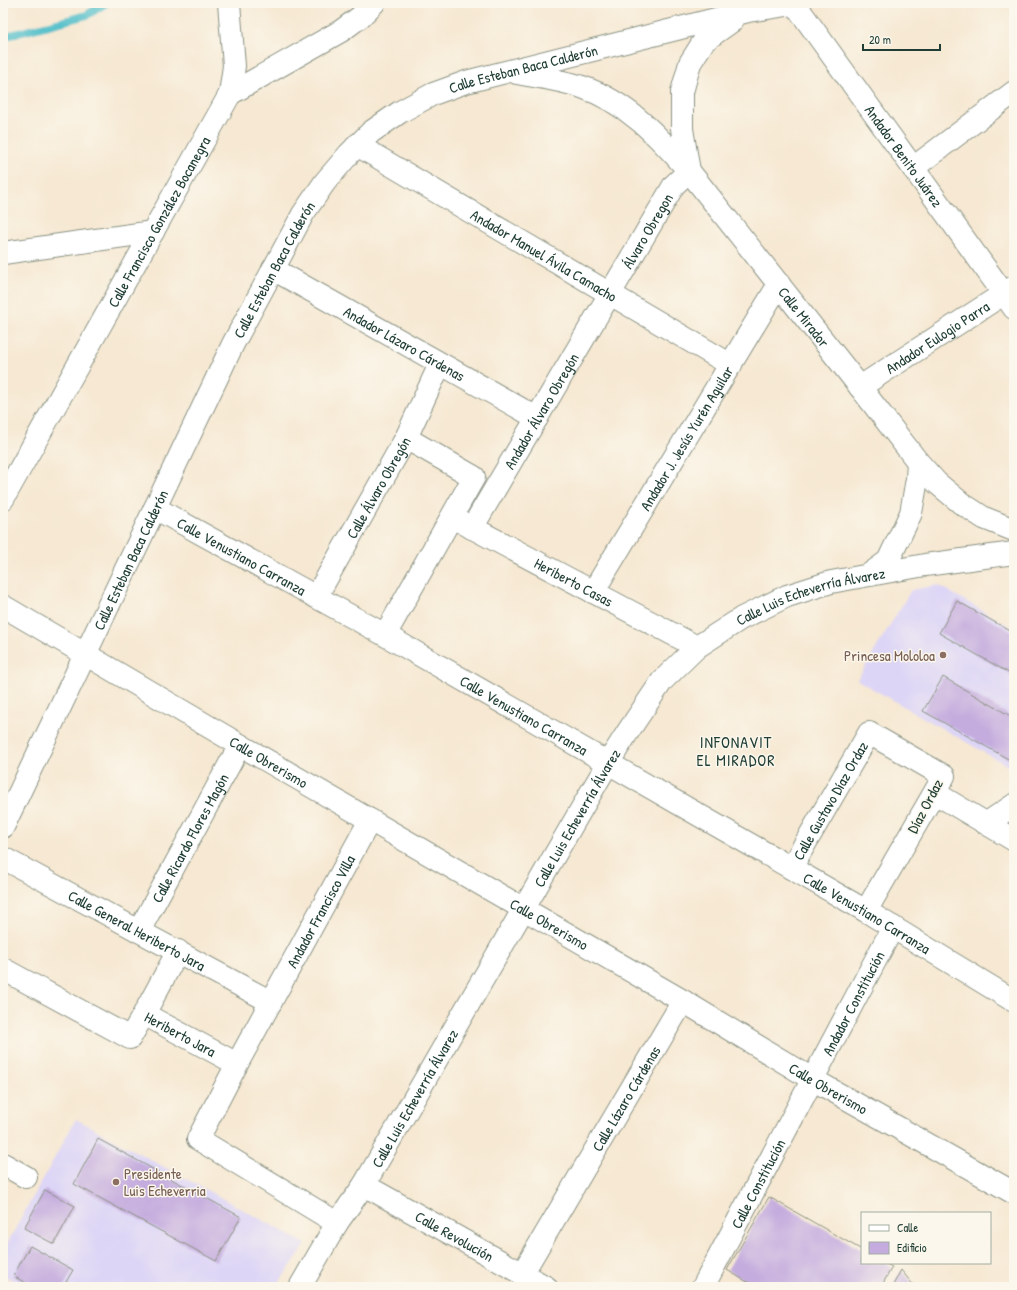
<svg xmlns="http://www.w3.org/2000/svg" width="1017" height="1290" font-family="'Patrick Hand',sans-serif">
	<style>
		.built { fill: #ddd5f6 }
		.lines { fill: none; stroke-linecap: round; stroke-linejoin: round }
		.stream { stroke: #50bec9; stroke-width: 8 }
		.building { fill: #c4acde }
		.minor-casing { stroke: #8a9283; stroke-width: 24 }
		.minor { stroke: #fff; stroke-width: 22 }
		.education-dot { fill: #8d6e63; stroke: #fbf7ec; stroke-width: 1.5 }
		.labels { text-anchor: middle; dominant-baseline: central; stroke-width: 3; stroke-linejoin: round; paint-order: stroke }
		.street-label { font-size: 15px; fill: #1f3d34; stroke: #fbf7ec }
		.education-label { font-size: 15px; fill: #785e54; stroke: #fbf7ec; text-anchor: end }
		.neighbourhood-label { font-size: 16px; letter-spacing: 1px; fill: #1f3d34; stroke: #fbf7ec }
	</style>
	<rect width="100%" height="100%" fill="#fbf7ec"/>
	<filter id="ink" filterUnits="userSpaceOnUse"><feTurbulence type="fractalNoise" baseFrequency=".025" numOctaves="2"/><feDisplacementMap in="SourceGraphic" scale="8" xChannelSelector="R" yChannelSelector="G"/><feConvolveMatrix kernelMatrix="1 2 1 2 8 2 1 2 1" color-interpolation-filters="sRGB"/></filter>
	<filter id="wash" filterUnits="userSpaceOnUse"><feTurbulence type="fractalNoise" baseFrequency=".012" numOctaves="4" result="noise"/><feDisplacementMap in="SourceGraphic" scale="16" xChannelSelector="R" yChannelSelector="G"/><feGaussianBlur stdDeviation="0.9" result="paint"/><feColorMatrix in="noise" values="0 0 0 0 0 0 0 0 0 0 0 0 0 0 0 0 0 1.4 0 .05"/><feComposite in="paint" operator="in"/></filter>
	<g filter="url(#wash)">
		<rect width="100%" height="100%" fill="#f6e8d2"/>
		<!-- built -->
		<g class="built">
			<path d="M938 585 1014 629V760L1010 767 857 680 911 590Z"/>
			<path d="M76 1119 306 1244 276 1287H25L3 1275V1251Z"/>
		</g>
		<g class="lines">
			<!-- stream -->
			<path class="stream" d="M3 37 87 15 106 3"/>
		</g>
		<g id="blocks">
			<!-- building -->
			<g class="building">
				<path d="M957 601 1014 633V676L939 633Z"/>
				<path d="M943 677 1014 718V753L1010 760 923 711Z"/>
				<path d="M98 1139 241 1217 216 1261 74 1184Z"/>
				<path d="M45 1190 75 1206 54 1244 24 1228Z"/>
				<path d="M769 1197 862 1250V1263H885L892 1267 881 1287H756L727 1270Z"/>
				<path d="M30 1246 73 1270 63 1287H33L13 1276Z"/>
				<path d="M901 1270 915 1287H892Z"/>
			</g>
		</g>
	</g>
	<g filter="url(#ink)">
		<use href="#blocks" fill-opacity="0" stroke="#8a9283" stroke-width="1"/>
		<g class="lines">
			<defs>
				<g id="minor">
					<path d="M229 3 234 66 230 94"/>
					<path id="s1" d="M795 4 1014 308"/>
					<path id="s2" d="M517 73C538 77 561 80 582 87 627 102 659 137 689 171L860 387 918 462 937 483 961 503 984 518 1014 530"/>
					<path id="s3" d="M357 145 731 365"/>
					<path d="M913 168 1014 92"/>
					<path d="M689 171 682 129V92L690 63 704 41 732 21"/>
					<path d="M3 253 153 232"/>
					<path id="s4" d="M273 269 537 418"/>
					<path id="s5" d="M860 387 1014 287"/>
					<path id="s6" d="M3 499 230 94 341 31 360 17 374 3"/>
					<path id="s7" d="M155 508 385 635 866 911 1014 1001"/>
					<path id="s8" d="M452 517 697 647"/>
					<path id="s9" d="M472 528 674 185 689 171"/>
					<path d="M870 574 888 561 911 513 917 479 918 462"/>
					<path id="s10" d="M593 592 779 284"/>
					<path id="s11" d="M316 597 406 438 440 364"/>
					<path id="s12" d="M3 606 240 745 683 1001 812 1079 1014 1193"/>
					<path d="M385 635 474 477 406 438"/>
					<path d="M935 793 1014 840"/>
					<path d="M987 823 1014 805"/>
					<path id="s13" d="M3 827 233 344 303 214 325 182 349 154 371 132 400 112 433 94 466 82 748 11 800 3"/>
					<path id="s14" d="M3 858 271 1002"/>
					<path id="s15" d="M791 868 869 733 944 776 866 911"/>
					<path id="s16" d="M139 931 240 745"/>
					<path id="s17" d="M178 951 144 1014 237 1064"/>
					<path d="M3 969 130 1038 144 1014"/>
					<path d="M3 1164 26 1177"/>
					<path id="s18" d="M364 1185 546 1287"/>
					<path id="s19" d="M337 1223 198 1139 237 1064 370 820"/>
					<path id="s20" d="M522 1274 683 1001"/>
					<path id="s21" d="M300 1287 337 1223 364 1185 608 763 629 730 662 681 697 647 742 618 787 596 831 582 925 565 1014 553"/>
					<path id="s22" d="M703 1287 893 927"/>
				</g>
			</defs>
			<!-- minor casing -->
			<use href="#minor" class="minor-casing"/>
			<!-- minor -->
			<use href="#minor" class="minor"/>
		</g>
	</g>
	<!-- markers -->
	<g class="education-dot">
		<circle cx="943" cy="655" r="4"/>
		<circle cx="116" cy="1182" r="4"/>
	</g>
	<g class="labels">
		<!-- street labels -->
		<g class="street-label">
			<text stroke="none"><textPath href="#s13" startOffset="956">Calle Esteban Baca Calderón</textPath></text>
			<text stroke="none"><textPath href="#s1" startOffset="187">Andador Benito Juárez</textPath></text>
			<text stroke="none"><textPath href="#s6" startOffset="318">Calle Francisco González Bocanegra</textPath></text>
			<text stroke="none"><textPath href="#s9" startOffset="345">Álvaro Obregon</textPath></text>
			<text stroke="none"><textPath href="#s3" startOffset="217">Andador Manuel Ávila Camacho</textPath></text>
			<text stroke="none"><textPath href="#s13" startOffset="620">Calle Esteban Baca Calderón</textPath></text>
			<text stroke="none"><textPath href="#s2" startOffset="390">Calle Mirador</textPath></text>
			<text stroke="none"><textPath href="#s5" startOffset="92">Andador Eulogio Parra</textPath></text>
			<text stroke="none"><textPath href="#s4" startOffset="151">Andador Lázaro Cárdenas</textPath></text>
			<text stroke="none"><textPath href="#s9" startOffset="136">Andador Álvaro Obregón</textPath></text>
			<text stroke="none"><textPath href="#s10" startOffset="180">Andador J. Jesús Yurén Aguilar</textPath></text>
			<text stroke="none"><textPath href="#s11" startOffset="126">Calle Álvaro Obregón</textPath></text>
			<text stroke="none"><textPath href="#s7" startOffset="99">Calle Venustiano Carranza</textPath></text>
			<text stroke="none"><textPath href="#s13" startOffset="296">Calle Esteban Baca Calderón</textPath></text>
			<text stroke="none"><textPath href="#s8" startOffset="138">Heriberto Casas</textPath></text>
			<text stroke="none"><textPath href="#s21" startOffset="881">Calle Luis Echeverría Álvarez</textPath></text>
			<text stroke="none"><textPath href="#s7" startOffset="423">Calle Venustiano Carranza</textPath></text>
			<text stroke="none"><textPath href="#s12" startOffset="308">Calle Obrerismo</textPath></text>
			<text stroke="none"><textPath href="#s15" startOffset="78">Calle Gustavo Díaz Ordaz</textPath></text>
			<text transform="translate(925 806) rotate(-62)">Díaz Ordaz</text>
			<text stroke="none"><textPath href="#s21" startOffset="545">Calle Luis Echeverría Álvarez</textPath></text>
			<text stroke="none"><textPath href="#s16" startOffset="106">Calle Ricardo Flores Magón</textPath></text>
			<text stroke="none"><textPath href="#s19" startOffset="421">Andador Francisco Villa</textPath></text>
			<text stroke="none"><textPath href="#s7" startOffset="819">Calle Venustiano Carranza</textPath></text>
			<text stroke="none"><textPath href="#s12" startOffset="632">Calle Obrerismo</textPath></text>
			<text stroke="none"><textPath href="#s14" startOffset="152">Calle General Heriberto Jara</textPath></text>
			<text stroke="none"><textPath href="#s22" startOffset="321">Andador Constitución</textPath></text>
			<text stroke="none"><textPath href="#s17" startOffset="113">Heriberto Jara</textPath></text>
			<text stroke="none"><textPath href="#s12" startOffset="956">Calle Obrerismo</textPath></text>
			<text stroke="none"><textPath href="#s21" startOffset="221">Calle Luis Echeverría Álvarez</textPath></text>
			<text stroke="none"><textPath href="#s20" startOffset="204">Calle Lázaro Cárdenas</textPath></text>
			<text stroke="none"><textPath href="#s22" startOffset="117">Calle Constitución</textPath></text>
			<text stroke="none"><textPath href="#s18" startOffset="104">Calle Revolución</textPath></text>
		</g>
		<!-- education labels -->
		<g class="education-label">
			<text x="935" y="655">Princesa Mololoa</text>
			<text x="124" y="1173" text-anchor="start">Presidente<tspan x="124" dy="17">Luis Echeverria</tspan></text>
		</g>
		<!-- neighbourhood labels -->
		<g class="neighbourhood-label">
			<text x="736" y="742">INFONAVIT<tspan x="736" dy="18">EL MIRADOR</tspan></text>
		</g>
	</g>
	<!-- margin -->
	<rect width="1017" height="1290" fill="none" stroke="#fbf7ec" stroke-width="16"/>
	<!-- legend -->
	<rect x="861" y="1212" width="130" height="52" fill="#fbf7ec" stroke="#a3ada2"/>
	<rect x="869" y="1225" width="20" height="6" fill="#ffffff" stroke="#a3ada2"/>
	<text x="897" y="1232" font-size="12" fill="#1f3d34">Calle</text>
	<rect x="869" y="1242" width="20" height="12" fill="#c4acde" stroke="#a3ada2"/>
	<text x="897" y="1252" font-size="12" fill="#1f3d34">Edificio</text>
	<!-- scale -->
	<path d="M863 44v6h77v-6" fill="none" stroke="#1f3d34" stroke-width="2"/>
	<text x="869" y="44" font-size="12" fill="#1f3d34" stroke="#fbf7ec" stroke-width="3" paint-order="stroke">20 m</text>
</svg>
